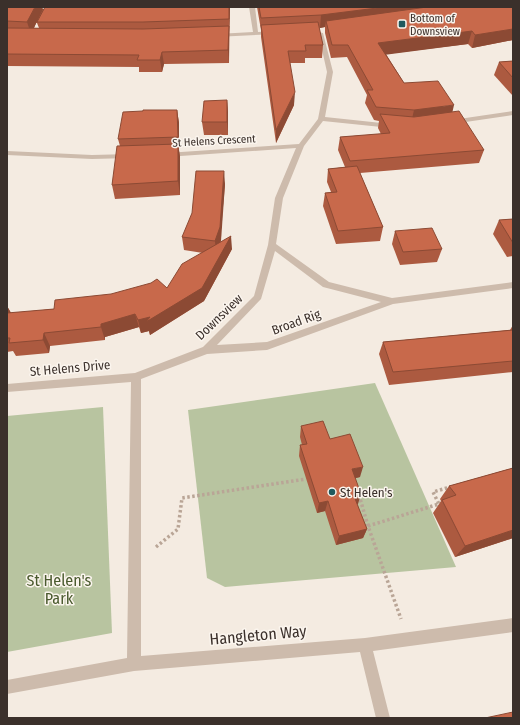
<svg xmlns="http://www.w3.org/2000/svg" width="520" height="725" font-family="'Fira Sans Condensed',sans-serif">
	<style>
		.green { fill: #b8c4a0 }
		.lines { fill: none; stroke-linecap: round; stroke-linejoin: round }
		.path { stroke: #b9a596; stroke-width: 3.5; stroke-dasharray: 2.5 2.5; stroke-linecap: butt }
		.minor { fill: #cdbbac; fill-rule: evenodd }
		.wall { fill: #ac5a40; fill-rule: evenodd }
		.shaded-wall { fill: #8c4a34 }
		.building { fill: #c8694b; stroke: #8c4a34 }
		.poi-dot { fill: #1f5a5e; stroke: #fbf5ee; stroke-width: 1.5 }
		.labels { text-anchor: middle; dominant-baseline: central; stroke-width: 3; stroke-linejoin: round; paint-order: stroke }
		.far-poi-label { font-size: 11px; fill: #3b302b; stroke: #fbf5ee; text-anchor: start }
		.far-street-label { font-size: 11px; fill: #3b302b; stroke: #fbf5ee }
		.street-label { font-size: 13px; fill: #3b302b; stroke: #fbf5ee }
		.poi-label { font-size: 13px; fill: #3b302b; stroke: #fbf5ee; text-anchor: start }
		.near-park-label { font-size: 16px; fill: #4a5a2e; stroke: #fbf5ee }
		.near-street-label { font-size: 16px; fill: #3b302b; stroke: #fbf5ee }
	</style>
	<rect width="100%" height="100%" fill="#f4ebe1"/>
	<!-- green -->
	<g class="green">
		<path d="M375 383 456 567 225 587 207 578 188 410Z"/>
		<path d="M103 407 112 633 7 652V416Z"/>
	</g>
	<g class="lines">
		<!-- path -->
		<g class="path">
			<path d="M359 495 368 526 401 619"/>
			<path d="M368 526 439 504 433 492 450 487"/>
			<path d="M156 547 178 529 182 498 306 479"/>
		</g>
		<!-- minor -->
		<g class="minor">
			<path d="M249 7H255L258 32 275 31 277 32V34L215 37 214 36 217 34 253 32Z"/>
			<path d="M318 32 323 33 333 72 325 117 391 124 394 126 391 128 323 121 304 146 283 198 276 244 329 282 392 298 513 282V288L393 304 267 350 207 354 141 379V656L365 638 513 618V632L373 651 390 718H376L360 652 134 671 7 694V680L127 658 131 382 7 392V384L135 373 203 347 254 296 268 245 275 198 296 148 166 157 162 155 166 153 299 144 318 119 327 72ZM275 251 323 287 381 302 267 342 217 345 261 299Z"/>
			<path d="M513 111V115L452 124 449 122 452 120Z"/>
			<path d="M7 151 92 155 130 154 134 156 130 158 92 159 7 155Z"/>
		</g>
	</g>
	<!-- wall -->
	<g class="wall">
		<path d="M7 7 43 9 230 7 229 63 164 64 162 72H139V67L7 66ZM36 23H37L39 28H34Z"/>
		<path d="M257 7H513V40L472 48 468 44 386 54 404 83 452 112 484 150 479 163 360 173 383 227 380 241 336 244 323 206 325 193 331 192 327 182 328 169 345 167 338 150 340 137 381 134 378 128 379 121 374 120 365 103 367 95 347 57 331 58 325 33V27L319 28 323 45 322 58H305V63H290L294 105 276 143 261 37V30Z"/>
		<path d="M513 61V96L494 75 499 62Z"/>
		<path d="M227 100 228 113V135H204L202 122Z"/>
		<path d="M177 110 179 123V150L180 157V195L115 199 112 185 120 146 118 139 143 111Z"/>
		<path d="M225 184 220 242 232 249 204 301 150 335 149 331 141 333 139 327 105 337V340L50 346 49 353 16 356 13 351 7 352V306L11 313 54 309 167 288 203 253 184 250 182 237Z"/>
		<path d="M513 219V256L507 257 493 234 499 220Z"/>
		<path d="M395 231 442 249 437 262 400 265 392 244Z"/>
		<path d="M513 325V372L389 385 379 354 383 342 510 330Z"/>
		<path d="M301 426 330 439 360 477 355 478 357 504 367 529 363 538 336 545 325 511 317 513 299 456 300 445H302L300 437Z"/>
		<path d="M513 468V538L455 557 433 513 441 501 440 499 449 486Z"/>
	</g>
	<!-- shaded-wall -->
	<g class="shaded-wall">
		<path d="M35 7H42L43 9 31 34 27 22Z"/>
		<path d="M229 7H230L229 31Z"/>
		<path d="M385 7H473L326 21 325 27 320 28 321 15Z"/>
		<path d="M229 26V63L228 50Z"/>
		<path d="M513 29V40L472 48 475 35Z"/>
		<path d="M472 31 468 44 376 56 378 43Z"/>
		<path d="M162 52 164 64 162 72 160 60Z"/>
		<path d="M295 92 294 105 276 143V130Z"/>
		<path d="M227 100 228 113V135L227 122Z"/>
		<path d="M454 105 451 118 411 123 414 110Z"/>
		<path d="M177 110 179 123V150L178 137Z"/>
		<path d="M178 144 180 157V195L178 181Z"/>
		<path d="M224 171 225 184 221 241 216 254 215 241Z"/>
		<path d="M231 236 232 249 204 301 150 335 149 331 141 333 138 320 150 317Z"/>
		<path d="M7 306 11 313 7 326Z"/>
		<path d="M135 314 139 327 105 337V340L101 327V324Z"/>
		<path d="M44 333 50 346 49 353 43 340Z"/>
		<path d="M363 467 360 477 348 480 352 469Z"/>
		<path d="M361 494 358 504 351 506 354 496Z"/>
		<path d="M328 501 325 511 317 513 319 503Z"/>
		<path d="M367 529 363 538 336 545 339 536Z"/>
		<path d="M513 530V538L455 557 465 546Z"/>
	</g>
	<!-- building -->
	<g class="building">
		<path d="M7 7H35L27 22 7 21Z"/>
		<path d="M45 7H229V19L143 22H37Z"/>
		<path d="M259 7H385L321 15 261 18Z"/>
		<path d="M427 7H513V29L475 35 472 31 378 43 404 83 438 81 454 105 414 110 376 107 367 90H373L348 45H332L326 21Z"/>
		<path d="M318 22 323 45H305L306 51H288L295 92 276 130 261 25Z"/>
		<path d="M229 26 228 50 162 52 160 60H137L139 55 7 54V28L143 29Z"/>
		<path d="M513 61V78L499 62Z"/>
		<path d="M227 100V122H202L204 101Z"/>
		<path d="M143 110H177L178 137 118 139 123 112 143 111Z"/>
		<path d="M459 111 484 150 350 161 340 137 390 133 380 114 414 117Z"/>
		<path d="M178 144V181L112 185 117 146Z"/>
		<path d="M357 166 383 227 338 231 325 193 337 192 328 169Z"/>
		<path d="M196 171H224L220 227 215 241 182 237 192 213Z"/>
		<path d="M513 219V243L499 220Z"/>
		<path d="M432 228 442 249 403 252 395 231Z"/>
		<path d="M231 236 202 288 146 322 150 317 138 320 135 314 101 324V327L44 333 43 340 9 343 10 338H7V313L54 309 55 300 111 294 151 283 157 279 167 288 182 264Z"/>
		<path d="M513 330V361L393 372 383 342Z"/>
		<path d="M323 421 330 439 350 434 363 467 352 469 361 494 354 496 367 529 339 536 328 501 319 503 300 445 307 444 301 426Z"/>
		<path d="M513 468V530L465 546 442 500 456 495 449 486Z"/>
		<path d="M513 712V718H485Z"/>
	</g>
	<!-- markers -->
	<g class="poi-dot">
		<rect x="398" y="20" width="8" height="8" rx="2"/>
		<circle cx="332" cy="492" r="4"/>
	</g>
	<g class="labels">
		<!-- far-poi labels -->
		<g class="far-poi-label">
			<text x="410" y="18">Bottom of<tspan x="410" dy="13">Downsview</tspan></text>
		</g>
		<!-- far-street labels -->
		<g class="far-street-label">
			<text transform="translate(214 141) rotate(-3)">St Helens Crescent</text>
		</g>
		<!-- street labels -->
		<g class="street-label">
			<text transform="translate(219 317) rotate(-44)">Downsview</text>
			<text transform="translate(296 322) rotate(-20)">Broad Rig</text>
			<text transform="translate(70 368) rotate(-5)">St Helens Drive</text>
		</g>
		<!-- poi labels -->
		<g class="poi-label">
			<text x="340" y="492">St Helen's</text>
		</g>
		<!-- near-park labels -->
		<g class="near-park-label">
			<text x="59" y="580">St Helen's<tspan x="59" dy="18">Park</tspan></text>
		</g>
		<!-- near-street labels -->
		<g class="near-street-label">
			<text transform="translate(258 635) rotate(-5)">Hangleton Way</text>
		</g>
	</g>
	<!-- border -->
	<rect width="520" height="725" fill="none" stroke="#3b302b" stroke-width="16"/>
</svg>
